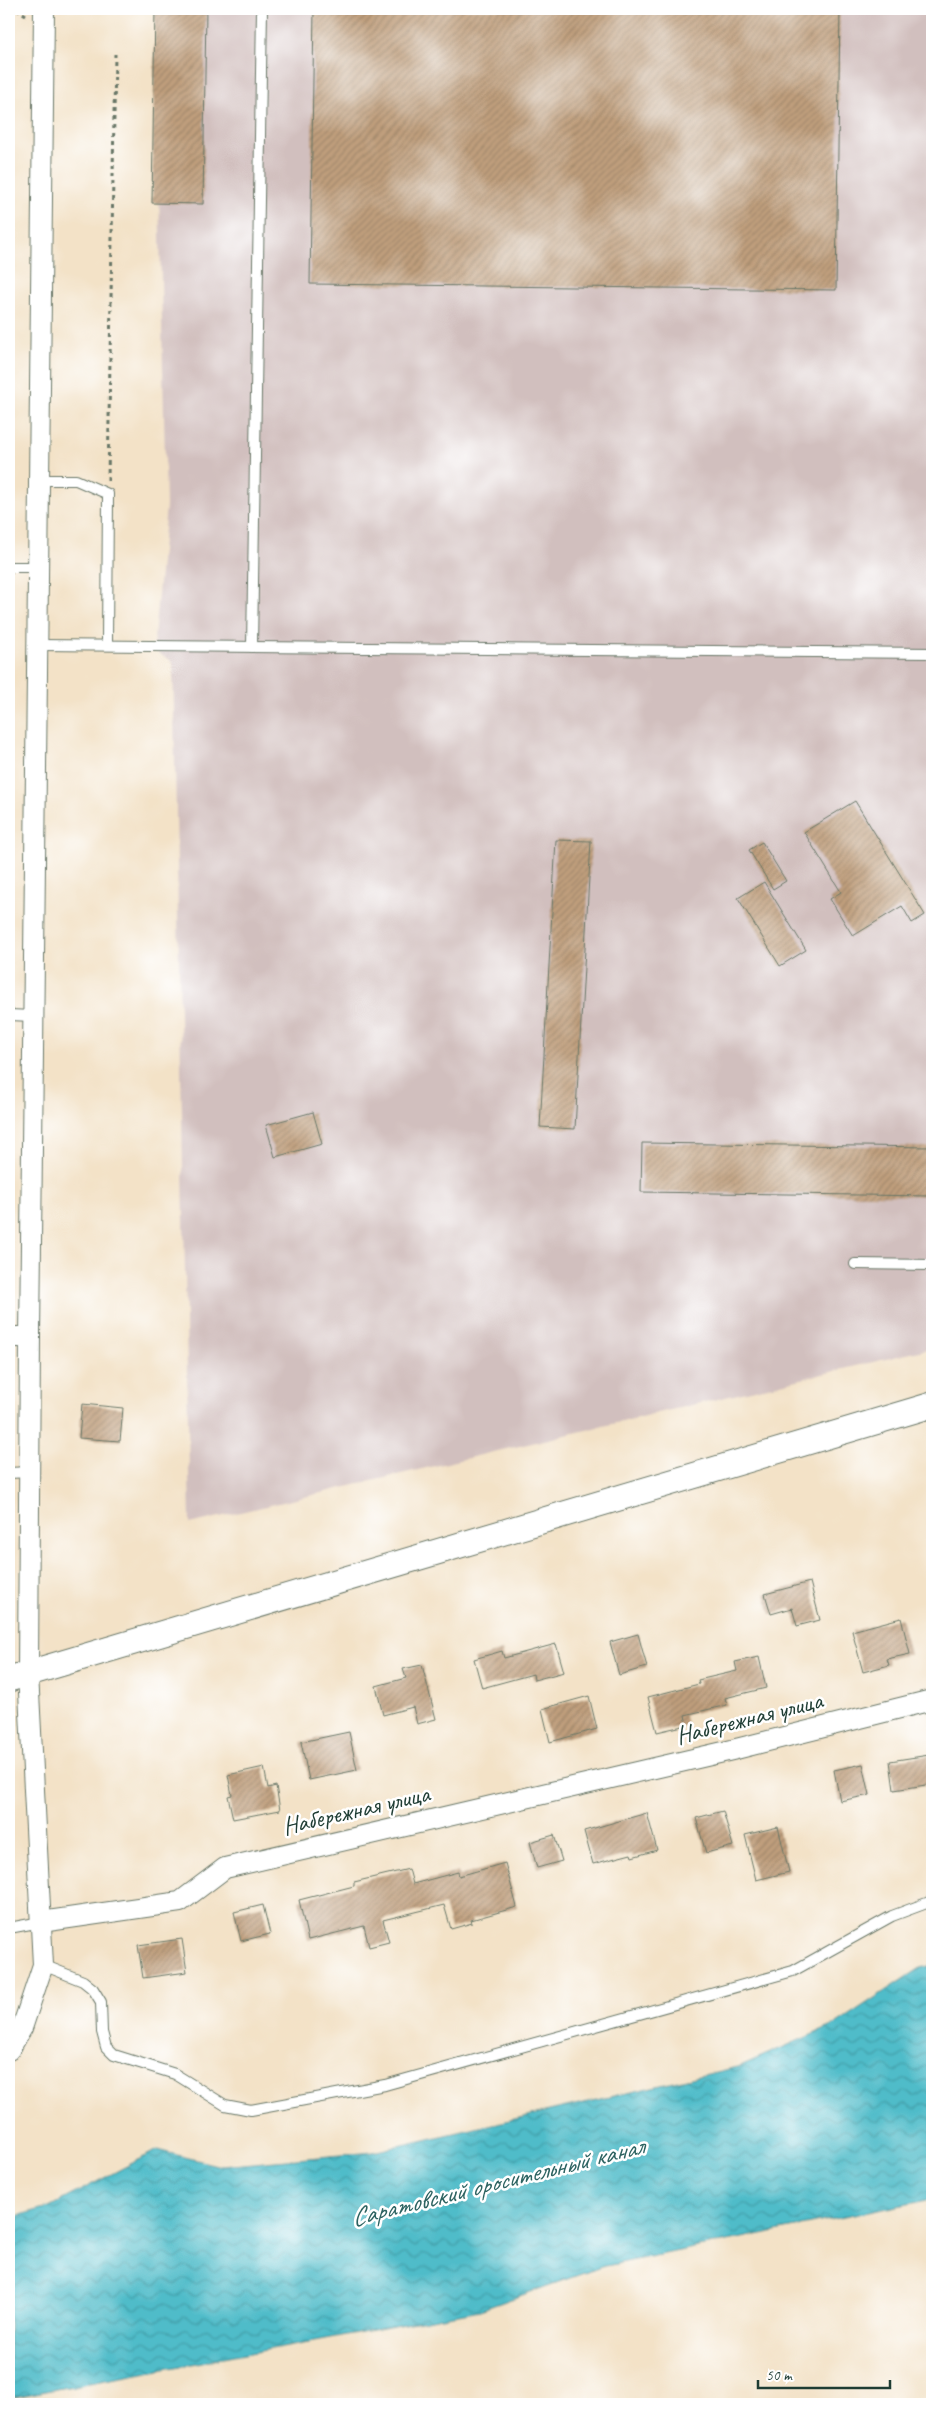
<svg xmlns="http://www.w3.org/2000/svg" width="941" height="2413" font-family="Caveat,sans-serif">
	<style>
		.industrial { fill: #d1bfbe }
		.water { fill: url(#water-waves); stroke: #377c7e }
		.building { fill: url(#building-hatch) }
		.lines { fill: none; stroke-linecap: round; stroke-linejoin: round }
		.service-casing { stroke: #697767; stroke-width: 12 }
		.minor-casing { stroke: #697767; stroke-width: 22 }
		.tertiary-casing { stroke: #697767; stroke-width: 27 }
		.path { stroke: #697767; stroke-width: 3; stroke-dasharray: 4 4; stroke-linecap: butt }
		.service { stroke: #fff; stroke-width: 10 }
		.minor { stroke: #fff; stroke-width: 20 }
		.tertiary { stroke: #fff; stroke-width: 25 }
		.labels { text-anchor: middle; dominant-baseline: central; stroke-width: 5; stroke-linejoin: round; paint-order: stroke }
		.street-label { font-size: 25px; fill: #1f3d34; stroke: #fff }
		.water-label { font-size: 26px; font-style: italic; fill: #2d6361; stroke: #fff }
	</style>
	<defs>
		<pattern id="water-waves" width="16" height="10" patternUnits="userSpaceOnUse" patternTransform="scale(1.25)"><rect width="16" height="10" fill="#4fbcc9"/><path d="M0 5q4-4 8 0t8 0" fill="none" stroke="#419aa4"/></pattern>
		<pattern id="building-hatch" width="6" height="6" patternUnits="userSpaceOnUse" patternTransform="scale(1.25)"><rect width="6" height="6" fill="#c09f7d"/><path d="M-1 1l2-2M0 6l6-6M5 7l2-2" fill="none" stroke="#9b8367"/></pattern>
	</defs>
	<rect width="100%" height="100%" fill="#fff"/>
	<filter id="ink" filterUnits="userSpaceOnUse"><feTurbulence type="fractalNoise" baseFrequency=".02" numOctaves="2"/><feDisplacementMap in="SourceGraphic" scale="10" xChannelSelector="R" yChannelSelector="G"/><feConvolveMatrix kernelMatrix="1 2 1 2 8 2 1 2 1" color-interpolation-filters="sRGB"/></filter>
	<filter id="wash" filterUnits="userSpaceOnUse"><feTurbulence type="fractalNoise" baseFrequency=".0096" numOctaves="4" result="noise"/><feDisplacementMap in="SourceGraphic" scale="20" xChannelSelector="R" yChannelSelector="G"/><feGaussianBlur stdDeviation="1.12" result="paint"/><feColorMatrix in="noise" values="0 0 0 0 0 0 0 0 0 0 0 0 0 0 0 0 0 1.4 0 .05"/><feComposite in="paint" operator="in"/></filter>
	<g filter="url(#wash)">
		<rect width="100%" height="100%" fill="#f3e2c7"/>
		<!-- industrial -->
		<path class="industrial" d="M155 9H932V1348L190 1524 173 662 153 650 166 506Z"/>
		<!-- water -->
		<path class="water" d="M932 1965V2199L601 2267 480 2310 9 2398V2218L49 2207 157 2150 221 2166 373 2152 738 2067 834 2025 918 1969Z"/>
		<g id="blocks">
			<!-- building -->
			<g class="building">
				<path d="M155 9H206L203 204 152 203Z"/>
				<path d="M314 9H840L836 290 310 284Z"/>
				<path d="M855 801 925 915 912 923 902 906 853 936 830 899 841 892 804 832Z"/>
				<path d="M556 840 591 841 575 1129 540 1127Z"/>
				<path d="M762 842 786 881 773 889 749 850Z"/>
				<path d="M764 882 806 950 780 966 738 898Z"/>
				<path d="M313 1112 322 1144 275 1157 266 1125Z"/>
				<path d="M642 1143 932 1147V1196L641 1192Z"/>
				<path d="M82 1404 123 1408 120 1441 79 1438Z"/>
				<path d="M810 1582 820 1620 797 1626 792 1608 771 1614 765 1594Z"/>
				<path d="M901 1618 910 1654 887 1659 889 1665 863 1672 852 1631Z"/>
				<path d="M638 1634 647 1667 619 1675 610 1642Z"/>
				<path d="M556 1644 564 1672 534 1680 533 1674 482 1688 474 1659 502 1651 504 1658Z"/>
				<path d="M759 1657 766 1688 725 1698 727 1705 685 1715 687 1725 657 1732 648 1697 699 1684 698 1680 737 1671 735 1662Z"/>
				<path d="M422 1665 436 1719 417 1724 413 1707 383 1715 376 1686 406 1678 403 1669Z"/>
				<path d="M589 1696 597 1729 550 1742 542 1709Z"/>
				<path d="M349 1732 357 1770 309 1780 301 1742Z"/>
				<path d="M929 1755 932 1784 894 1790 890 1761Z"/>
				<path d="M863 1764 870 1795 840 1801 834 1770Z"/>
				<path d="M264 1767 268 1788 276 1786 280 1810 233 1819 228 1796 232 1795 228 1775Z"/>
				<path d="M723 1811 733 1846 706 1853 696 1818Z"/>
				<path d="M647 1813 657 1850 632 1857 631 1854 593 1864 584 1831Z"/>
				<path d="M778 1827 789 1872 756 1880 745 1835Z"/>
				<path d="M554 1835 562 1861 537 1868 530 1842Z"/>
				<path d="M505 1863 517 1907 471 1920 472 1923 451 1929 444 1905 383 1920 389 1942 369 1947 364 1926 308 1940 299 1900 354 1886V1882L409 1869 413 1884 458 1872 459 1876Z"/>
				<path d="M263 1905 270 1934 241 1941 234 1912Z"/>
				<path d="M182 1939 187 1972 143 1978 138 1945Z"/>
			</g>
		</g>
	</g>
	<g filter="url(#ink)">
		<use href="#blocks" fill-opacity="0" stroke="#697767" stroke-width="1"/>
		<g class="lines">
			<defs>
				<g id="service">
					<path d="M39 480H76L108 494 107 645"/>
					<path d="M9 567H38"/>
					<path d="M37 645 932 653"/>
					<path d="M252 647 262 9"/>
					<path d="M9 1015 33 1016"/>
					<path d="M855 1264 932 1265"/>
					<path d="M9 1473 29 1472"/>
					<path d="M9 1928 41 1922"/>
					<path d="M43 1965 83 1981 93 1989 101 2002 102 2032 106 2047 114 2055 175 2074 225 2105 251 2110 385 2085 793 1971 892 1916 932 1901"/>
				</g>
				<g id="minor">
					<path d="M9 1337H30L44 9"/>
					<path d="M41 1922 180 1902 225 1868 732 1750 932 1700"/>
					<path d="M9 2050 22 2028 43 1965 28 1673 30 1337"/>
				</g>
				<path id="tertiary" d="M9 1679 932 1405"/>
			</defs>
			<!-- service casing -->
			<use href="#service" class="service-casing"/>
			<!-- minor casing -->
			<use href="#minor" class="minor-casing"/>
			<!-- tertiary casing -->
			<use href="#tertiary" class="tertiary-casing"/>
			<!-- path -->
			<g class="path">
				<path d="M16 9 26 15"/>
				<path d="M108 481 115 54"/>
			</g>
			<!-- service -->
			<use href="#service" class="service"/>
			<!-- minor -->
			<use href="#minor" class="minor"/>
			<!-- tertiary -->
			<use href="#tertiary" class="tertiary"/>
		</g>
	</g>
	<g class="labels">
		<!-- street labels -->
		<g class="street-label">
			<text transform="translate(749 1718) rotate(-14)">Набережная улица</text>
			<text transform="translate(356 1810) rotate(-13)">Набережная улица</text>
		</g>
		<!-- water labels -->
		<g class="water-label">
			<text transform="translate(497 2182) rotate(-14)">Саратовский оросительный канал</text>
		</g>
	</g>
	<!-- margin -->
	<rect width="941" height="2413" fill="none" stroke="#fff" stroke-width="30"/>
	<!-- scale -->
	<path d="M758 2380v8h132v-8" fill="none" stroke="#1f3d34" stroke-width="2.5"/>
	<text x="766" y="2380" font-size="15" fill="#1f3d34" stroke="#ffffff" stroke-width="4" paint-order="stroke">50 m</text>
</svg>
